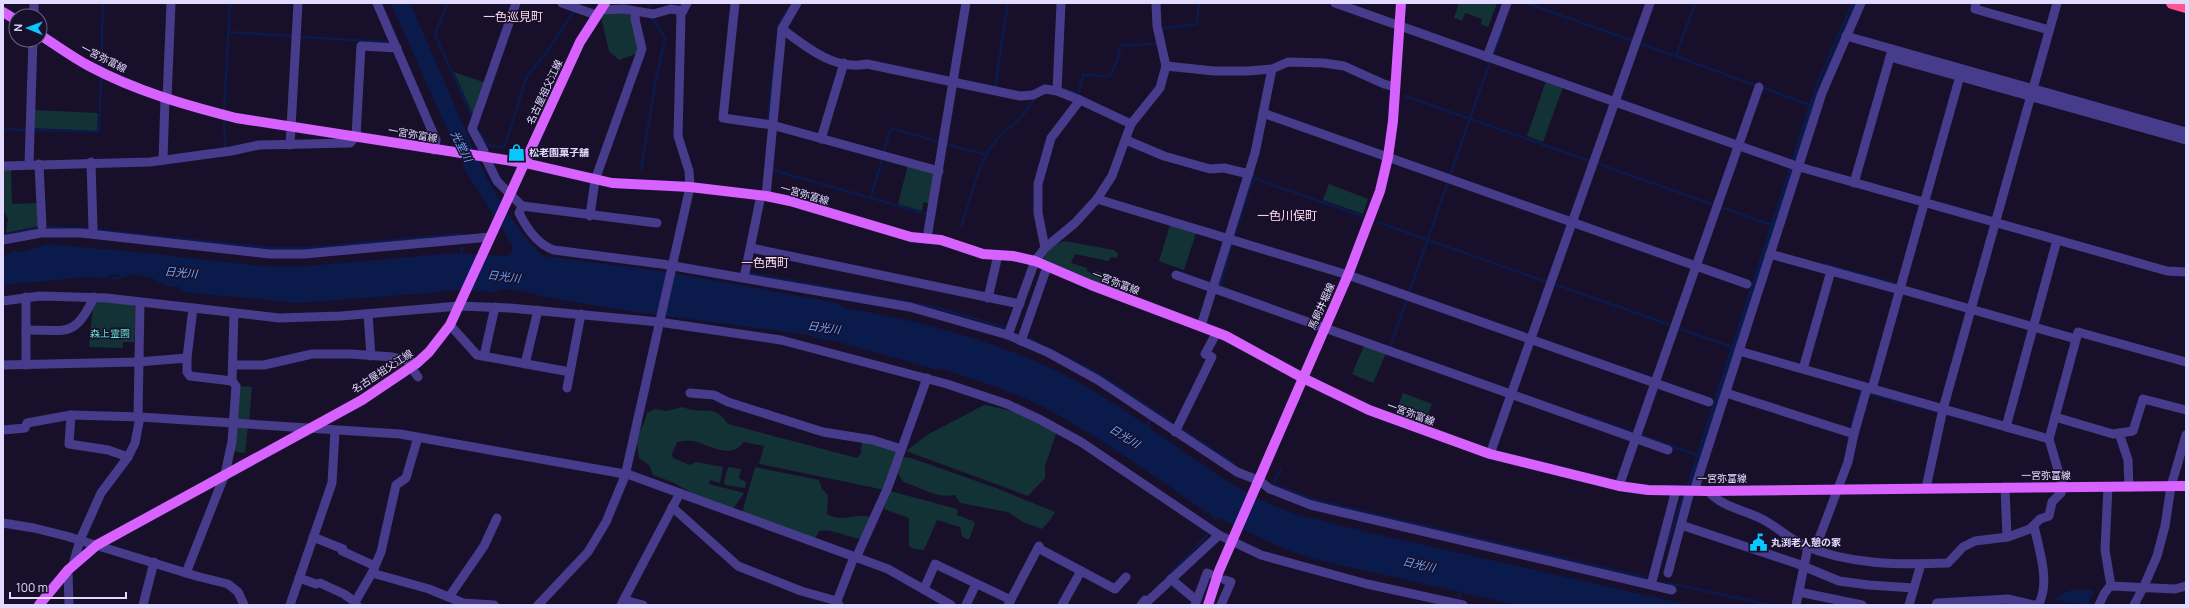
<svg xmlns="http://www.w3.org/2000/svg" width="2189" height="608" font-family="Manrope,'Noto Sans JP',sans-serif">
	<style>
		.green { fill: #133235 }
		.water { fill: #0a1a4b }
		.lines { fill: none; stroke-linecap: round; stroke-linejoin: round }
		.stream { stroke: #0a1a4b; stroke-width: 2.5 }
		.minor { stroke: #473b8b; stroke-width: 9 }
		.major { stroke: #d762ff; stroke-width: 10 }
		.highway { stroke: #ff5692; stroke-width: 12 }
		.labels { text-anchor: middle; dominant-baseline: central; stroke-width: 3; stroke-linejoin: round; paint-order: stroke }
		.street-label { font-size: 10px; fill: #e3dbff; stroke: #18102b }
		.poi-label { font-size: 10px; font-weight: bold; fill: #e3dbff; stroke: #18102b; text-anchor: start }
		.park-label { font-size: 10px; fill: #63e3d2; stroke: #18102b }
		.water-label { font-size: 11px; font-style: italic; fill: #69a7ff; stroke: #18102b }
		.quarter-label { font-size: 12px; fill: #fde; stroke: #18102b }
	</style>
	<rect width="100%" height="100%" fill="#18102b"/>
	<!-- green -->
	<g class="green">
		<path d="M1459 3H1497L1488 27 1481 24 1482 19 1465 13 1462 21 1454 18Z"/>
		<path d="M623 13 631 15 639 50 638 53 619 60 609 51 601 17 603 14Z"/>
		<path d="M454 72 486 83 474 117Z"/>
		<path d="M1546 81 1563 87 1543 142 1527 136Z"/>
		<path d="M34 110 98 113 97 131 33 128Z"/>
		<path d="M908 165 932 172 935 176 930 204 923 202 922 211 898 204Z"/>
		<path d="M3 169H11L12 204 38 203 39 226 6 233 8 219 3 210Z"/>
		<path d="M1329 184 1368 199 1363 214 1323 200Z"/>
		<path d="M1170 225 1196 233 1184 270 1159 261Z"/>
		<path d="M1064 241 1114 250 1118 254 1117 258 1111 257 1108 261 1075 254 1071 263 1087 268V271L1093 274 1096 271 1136 286 1130 294 1111 288 1043 260 1048 249Z"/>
		<path d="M98 300 132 305 136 308 134 342H123V348L89 347 93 306Z"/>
		<path d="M1364 346 1386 353 1373 383 1352 374Z"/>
		<path d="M238 386 252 387 249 422 236 421Z"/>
		<path d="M1403 393 1432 404 1424 424 1395 414Z"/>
		<path d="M984 405C1010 409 1033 418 1055 430L1056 434 1045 466V478L1028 496 906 451 927 435Z"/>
		<path d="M683 407C702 416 713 402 728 424L857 458 861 453 862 440 899 450 885 490 759 464 764 446 744 442C731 459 713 447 697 442 690 440 684 441 677 442L672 454 673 458 690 465 696 462 723 467 720 483 710 480 709 484 744 493 733 509 692 493 672 482 653 475 649 465 639 458 636 438 644 423 647 413 655 409 666 411Z"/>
		<path d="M235 425 248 426 245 453 231 451Z"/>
		<path d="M904 457 911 458 996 488 1055 512 1050 520 1042 529 1023 522 1008 512 960 503 955 495C935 499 922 487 903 482L897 471Z"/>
		<path d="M728 467 741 469 739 478 746 482 745 488 725 485 724 482Z"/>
		<path d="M755 467 819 480 822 489 828 495 827 514C842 523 855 513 871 517L862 539C848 538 833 528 819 531L815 539 742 513Z"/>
		<path d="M890 491 957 509V515L973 521 975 524 969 539H966L962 536 960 527 937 520 924 550 914 549 909 546V518L884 509Z"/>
	</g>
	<!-- water -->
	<g class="water">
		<path d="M391 3H410L486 177C497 196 527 245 544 256L667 272 794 295 837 303 845 308C937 324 1026 348 1107 399 1165 435 1219 484 1284 510 1294 514 1306 517 1317 519 1348 528 1380 535 1411 542 1491 560 1570 578 1652 597L1655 595 1657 598 1690 605H1517L1314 559 1282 548 1219 518 1216 521 1214 520V517C1163 483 1112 445 1058 415 1022 394 980 381 939 368L938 370 835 341 822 340 809 335 629 311 545 297 518 290 500 289 496 292 456 290 430 293 298 303 182 292 179 287 167 286 161 282 157 284 156 280C152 277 138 275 133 275 124 276 119 282 110 279L113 277H120L118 273 103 279 94 277 87 279 88 277 3 285V256L15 251 22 252 49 244 147 253 260 266 297 267 454 253 504 256 511 254 513 246 465 170Z"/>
		<path d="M2072 590H2094L2088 605 2056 600 2058 596Z"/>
	</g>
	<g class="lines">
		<!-- stream -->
		<g class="stream">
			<path d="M447 3 435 35 472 116"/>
			<path d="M1526 3 1633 41"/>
			<path d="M650 11V3"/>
			<path d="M1162 29 1197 24 1199 3"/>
			<path d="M778 31V25L789 8"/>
			<path d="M228 32 292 36"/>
			<path d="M300 37 388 42"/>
			<path d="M1639 43 1810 105"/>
			<path d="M1493 56 1503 28"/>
			<path d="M1676 56 1695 3"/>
			<path d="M101 68 103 3"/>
			<path d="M995 87 1008 3"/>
			<path d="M1065 89 1078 94 1083 75 1110 76 1117 61 1121 45 1156 44"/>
			<path d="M1405 96 1590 161"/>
			<path d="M224 111 230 3"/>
			<path d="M224 120 225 147"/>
			<path d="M768 121 774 63"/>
			<path d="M476 128 489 145 504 148 527 76 547 52 574 11"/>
			<path d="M3 129 26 130"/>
			<path d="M34 130 99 132 101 76"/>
			<path d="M946 144 986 155"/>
			<path d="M884 151 891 128 940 142"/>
			<path d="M1596 163 1714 205"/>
			<path d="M1794 163 1816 96 1856 3"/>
			<path d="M494 164 496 169"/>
			<path d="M773 167 772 170 927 214"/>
			<path d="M641 169 656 79 665 38 653 19"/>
			<path d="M1450 175 1490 62"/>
			<path d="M871 196 882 160"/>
			<path d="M1720 207 1772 225"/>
			<path d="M1380 223 1547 282"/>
			<path d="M45 227 90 229"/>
			<path d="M961 227C970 201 976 170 991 147 1004 129 1025 118 1034 99"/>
			<path d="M96 230 271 248H308L462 234"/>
			<path d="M3 235 39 228"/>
			<path d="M1234 236 1253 178 1362 216"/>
			<path d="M462 255V248"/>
			<path d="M1825 264 1842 269"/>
			<path d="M1846 270 1899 285"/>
			<path d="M748 273 938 308 1006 328 1008 326"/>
			<path d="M1554 284 1670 325"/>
			<path d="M1220 287 1232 244"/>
			<path d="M1409 293 1448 182"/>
			<path d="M1678 328 1732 347"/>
			<path d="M1026 337 1097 373 1174 424"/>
			<path d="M1390 347 1407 299"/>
			<path d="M1869 393 1938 412"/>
			<path d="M1947 415 1960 418"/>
			<path d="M1589 417 1633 433"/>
			<path d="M1852 424 1861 392"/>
			<path d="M1180 428 1234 464"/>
			<path d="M1145 429 1150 421"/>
			<path d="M1640 435 1697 455"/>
			<path d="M1281 469 1273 485 1318 501 1647 578"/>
			<path d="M1692 480 1793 168"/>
			<path d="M1688 485 1819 79 1853 3"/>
			<path d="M1668 542 1683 496"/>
			<path d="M1168 576 1207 535"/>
			<path d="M1668 583 1770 605"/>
			<path d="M1170 585 1184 595"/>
			<path d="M1459 598 1461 589"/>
		</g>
		<!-- minor -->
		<g class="minor">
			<path d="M377 3 436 140 434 150"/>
			<path d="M516 3 472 129 484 151 485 157 497 181 522 206 519 213C527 229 538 245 554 250L662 264 910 307 1008 335 1049 353 1098 380 1237 472 1260 481 1270 489 1311 505 1672 590"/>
			<path d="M562 3 596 15"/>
			<path d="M735 3 723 118 772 125 939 171"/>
			<path d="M1335 3 1796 166 2167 271 2186 272"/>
			<path d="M1976 3 1975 9 2049 30"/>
			<path d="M600 10 624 9 653 14 671 9 683 11"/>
			<path d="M34 16V3"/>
			<path d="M782 29C806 47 835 71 867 64L1020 96 1033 95 1045 89 1057 91 1080 100 1131 124"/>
			<path d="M1846 36 1892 49"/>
			<path d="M1487 57 1507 3"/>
			<path d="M1890 57 1892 49 2186 132"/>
			<path d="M1166 66 1214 71H1248L1272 69 1288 62 1324 63 1344 66 1384 84 1395 87"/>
			<path d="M1057 91 1061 3"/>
			<path d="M167 99 171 3"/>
			<path d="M1263 113 1747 284"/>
			<path d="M821 139 844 63"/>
			<path d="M1126 140 1164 156 1210 169 1224 168 1249 174"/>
			<path d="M290 145 298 3"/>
			<path d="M163 160 165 99"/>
			<path d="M91 162 93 229"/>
			<path d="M29 164 33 40"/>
			<path d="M39 164 42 226"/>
			<path d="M3 166 150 162 231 151 259 145 350 143 356 136 361 46 397 48"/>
			<path d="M1854 183 1890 57 2186 140"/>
			<path d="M766 196 782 29 797 3"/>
			<path d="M1097 199 1348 275 1655 383 1759 87"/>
			<path d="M522 206 657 223"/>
			<path d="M590 216 595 180 642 49 635 19 636 12"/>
			<path d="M927 238 966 3"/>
			<path d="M3 240 41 233H81L270 254H304L490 237"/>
			<path d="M751 248 1020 304"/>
			<path d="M1045 248 1038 213V184L1051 138 1080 100"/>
			<path d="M1770 254 1900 290"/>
			<path d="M1176 275 1668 450"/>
			<path d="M744 278 761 195"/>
			<path d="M1900 289 1960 76"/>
			<path d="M988 298 998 255"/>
			<path d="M3 301 40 296 107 298 279 318 341 316 459 306 510 308 659 322 781 340 947 384 1007 404 1039 419 1081 442 1219 535 1261 555 1367 584 1463 605"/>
			<path d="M368 314 371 356"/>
			<path d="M450 325 477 355 570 372 581 314"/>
			<path d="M1201 326 1255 153 1272 69"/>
			<path d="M26 330C67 330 75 338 94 297"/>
			<path d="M1008 335 1035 261 1045 248 1075 223 1097 199 1112 176 1131 124 1160 88 1166 66 1157 26 1156 3"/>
			<path d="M1021 341 1047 267"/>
			<path d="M1739 351 2049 439 2055 417 2113 434 2133 431 2143 399 2186 410"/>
			<path d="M484 356 495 307"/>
			<path d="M187 358 193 308"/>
			<path d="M525 364 538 310"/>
			<path d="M3 365 138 362 187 358V372L190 376 232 381"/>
			<path d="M26 365V297"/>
			<path d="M233 365H264L312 354H351L393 357 417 363"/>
			<path d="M411 367 418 377"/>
			<path d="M1803 369 1831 271"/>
			<path d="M567 388 570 372"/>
			<path d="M1872 389 1900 289 2076 339"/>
			<path d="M690 393 714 395 728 402 823 432 873 440 901 449"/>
			<path d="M1726 393 1854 434"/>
			<path d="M71 415 69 444 108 450 128 457"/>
			<path d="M138 417 140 302"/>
			<path d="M2055 417 2078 332 2186 362"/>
			<path d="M2006 427 2057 240"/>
			<path d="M3 430 25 428 27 423 71 415 140 417 400 434 630 475 888 569 951 605"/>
			<path d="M1175 432 1212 357 1205 354 1217 332"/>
			<path d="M2119 433 2128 460 2129 487"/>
			<path d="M1490 454 1650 3"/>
			<path d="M1619 486 1655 383 1709 402"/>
			<path d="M2005 487 2007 537"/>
			<path d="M2108 487 2105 550 2111 586"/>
			<path d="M1926 488 1943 409 2057 3"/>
			<path d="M1694 491 1822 93 1861 3"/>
			<path d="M1708 491C1722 507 1744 510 1762 519 1776 526 1788 538 1803 545 1848 565 1900 565 1948 563L1963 547 1975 541 2008 537 2030 529 2040 519 2049 516 2052 502 2061 493 2063 487 2049 439"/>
			<path d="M672 507 738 566 801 591 837 601"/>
			<path d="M3 523 34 528 66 536 196 576 228 584 238 592 244 605"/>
			<path d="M1681 525 1798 564 1839 581 1869 585 1914 588"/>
			<path d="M2034 526C2039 550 2051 583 2038 605"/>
			<path d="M313 537 343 549 342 551 375 566"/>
			<path d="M1038 548 1115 589 1126 577"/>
			<path d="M1815 549 1848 462 1854 434 1867 388"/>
			<path d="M856 558 888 487 927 378"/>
			<path d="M73 565 80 540 101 493 128 457 135 443 140 417"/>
			<path d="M68 570 69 605"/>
			<path d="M186 573 225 474 232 442 236 386 232 381 234 313"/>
			<path d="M372 573 381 552 396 485 406 478 418 437"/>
			<path d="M1668 573 1690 491"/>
			<path d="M299 578 316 584 320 583 344 594 355 602"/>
			<path d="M1171 579 1196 600"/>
			<path d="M1651 585 1676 490"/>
			<path d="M924 589 935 564 1011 600"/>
			<path d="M1799 592 1862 605"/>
			<path d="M449 597 484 546 497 518"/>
			<path d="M624 600 643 605"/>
			<path d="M143 605 154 562"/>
			<path d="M290 605 332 483 335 431"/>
			<path d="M357 605 355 602 372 573 429 589 463 603 494 605"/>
			<path d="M538 605 588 552 606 522 625 476 690 187 689 171 678 136 681 14 687 3"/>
			<path d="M621 605 680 493"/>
			<path d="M839 605 837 601 854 557"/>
			<path d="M966 605 976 584"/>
			<path d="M1008 605 1039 546"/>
			<path d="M1062 605 1081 571"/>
			<path d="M1141 605 1145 600 1148 601 1219 535"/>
			<path d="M1195 605 1207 573 1210 574"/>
			<path d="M1221 605 1231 582 1225 580"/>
			<path d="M1796 605 1808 547"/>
			<path d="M1909 605 1921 564"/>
			<path d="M1936 605 1937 603 2008 599 2034 605"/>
			<path d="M2099 605 2104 594 2110 586 2175 589 2186 586"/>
			<path d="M2134 605 2144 586 2157 556 2165 526 2171 486 2186 435"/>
		</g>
		<!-- major -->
		<g class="major">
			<path d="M3 12 16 20"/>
			<path d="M40 35C56 45 72 57 89 66 136 91 185 105 236 118L525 163 612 183 690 187 766 196 790 201 911 237 941 240 983 254 1013 256 1035 261 1091 285 1226 336 1303 378 1369 410 1490 454 1619 486 1648 490 1708 491 2186 486"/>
			<path d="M39 605 68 570 97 545 362 400 417 363 429 352 450 325 580 42 605 3"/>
			<path d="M1208 605 1219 571 1348 275 1380 191 1388 157 1393 121 1401 3"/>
		</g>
		<!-- highway -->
		<path class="highway" d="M2172 3 2186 7"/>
	</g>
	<!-- icons -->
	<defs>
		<symbol id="shop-bare" viewBox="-9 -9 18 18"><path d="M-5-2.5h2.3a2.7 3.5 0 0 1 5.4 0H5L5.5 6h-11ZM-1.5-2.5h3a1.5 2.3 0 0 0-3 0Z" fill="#07c8ff" stroke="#18102b" stroke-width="2.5" paint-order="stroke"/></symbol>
		<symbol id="civic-bare" viewBox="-9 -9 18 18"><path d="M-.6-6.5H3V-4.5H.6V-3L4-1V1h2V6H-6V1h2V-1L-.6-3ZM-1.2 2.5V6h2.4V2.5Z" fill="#07c8ff" stroke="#18102b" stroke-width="2.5" paint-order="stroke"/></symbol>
	</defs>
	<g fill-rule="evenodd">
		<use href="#shop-bare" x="504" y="140" width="25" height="25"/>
		<use href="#civic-bare" x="1746" y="530" width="25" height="25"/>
	</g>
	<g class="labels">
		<!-- street labels -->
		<g class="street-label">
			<text transform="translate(104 58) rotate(27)">一宮弥富線</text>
			<text transform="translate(544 92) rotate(-65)">名古屋祖父江線</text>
			<text transform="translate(413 134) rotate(10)">一宮弥富線</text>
			<text transform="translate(805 194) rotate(16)">一宮弥富線</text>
			<text transform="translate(1116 282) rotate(21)">一宮弥富線</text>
			<text transform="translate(1321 306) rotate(-66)">馬飼井堀線</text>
			<text transform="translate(382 371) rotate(-33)">名古屋祖父江線</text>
			<text transform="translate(1411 413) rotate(20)">一宮弥富線</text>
			<text x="2046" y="475">一宮弥富線</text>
			<text x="1722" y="478">一宮弥富線</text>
		</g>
		<!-- poi labels -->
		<g class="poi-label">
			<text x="529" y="152">松老園菓子舗</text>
			<text x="1771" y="542">丸渕老人憩の家</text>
		</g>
		<!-- park labels -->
		<g class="park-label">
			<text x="110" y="333">森上霊園</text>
		</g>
		<!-- water labels -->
		<g class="water-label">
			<text transform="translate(462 146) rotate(63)">光堂川</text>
			<text transform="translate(181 272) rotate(5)">日光川</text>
			<text transform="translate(504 276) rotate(7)">日光川</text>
			<text transform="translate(824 327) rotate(8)">日光川</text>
			<text transform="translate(1125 436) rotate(32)">日光川</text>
			<text transform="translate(1419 564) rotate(13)">日光川</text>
		</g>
		<!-- quarter labels -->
		<g class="quarter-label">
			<text x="513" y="16">一色巡見町</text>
			<text x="1287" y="215">一色川俣町</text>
			<text x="765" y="262">一色西町</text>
		</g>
	</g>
	<!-- border -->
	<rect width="2189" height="608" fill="none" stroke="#e3dbff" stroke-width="8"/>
	<!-- north arrow -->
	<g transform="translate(28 28) rotate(271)"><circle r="19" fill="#18102b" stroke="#696180"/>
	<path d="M0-3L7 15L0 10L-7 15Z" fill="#07c8ff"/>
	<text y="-6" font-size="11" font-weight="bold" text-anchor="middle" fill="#e3dbff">N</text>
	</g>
	<!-- scale -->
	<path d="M10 592v6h116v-6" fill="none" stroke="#e3dbff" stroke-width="2"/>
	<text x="16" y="592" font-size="12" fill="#e3dbff" stroke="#18102b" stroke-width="3" paint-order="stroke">100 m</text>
</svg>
